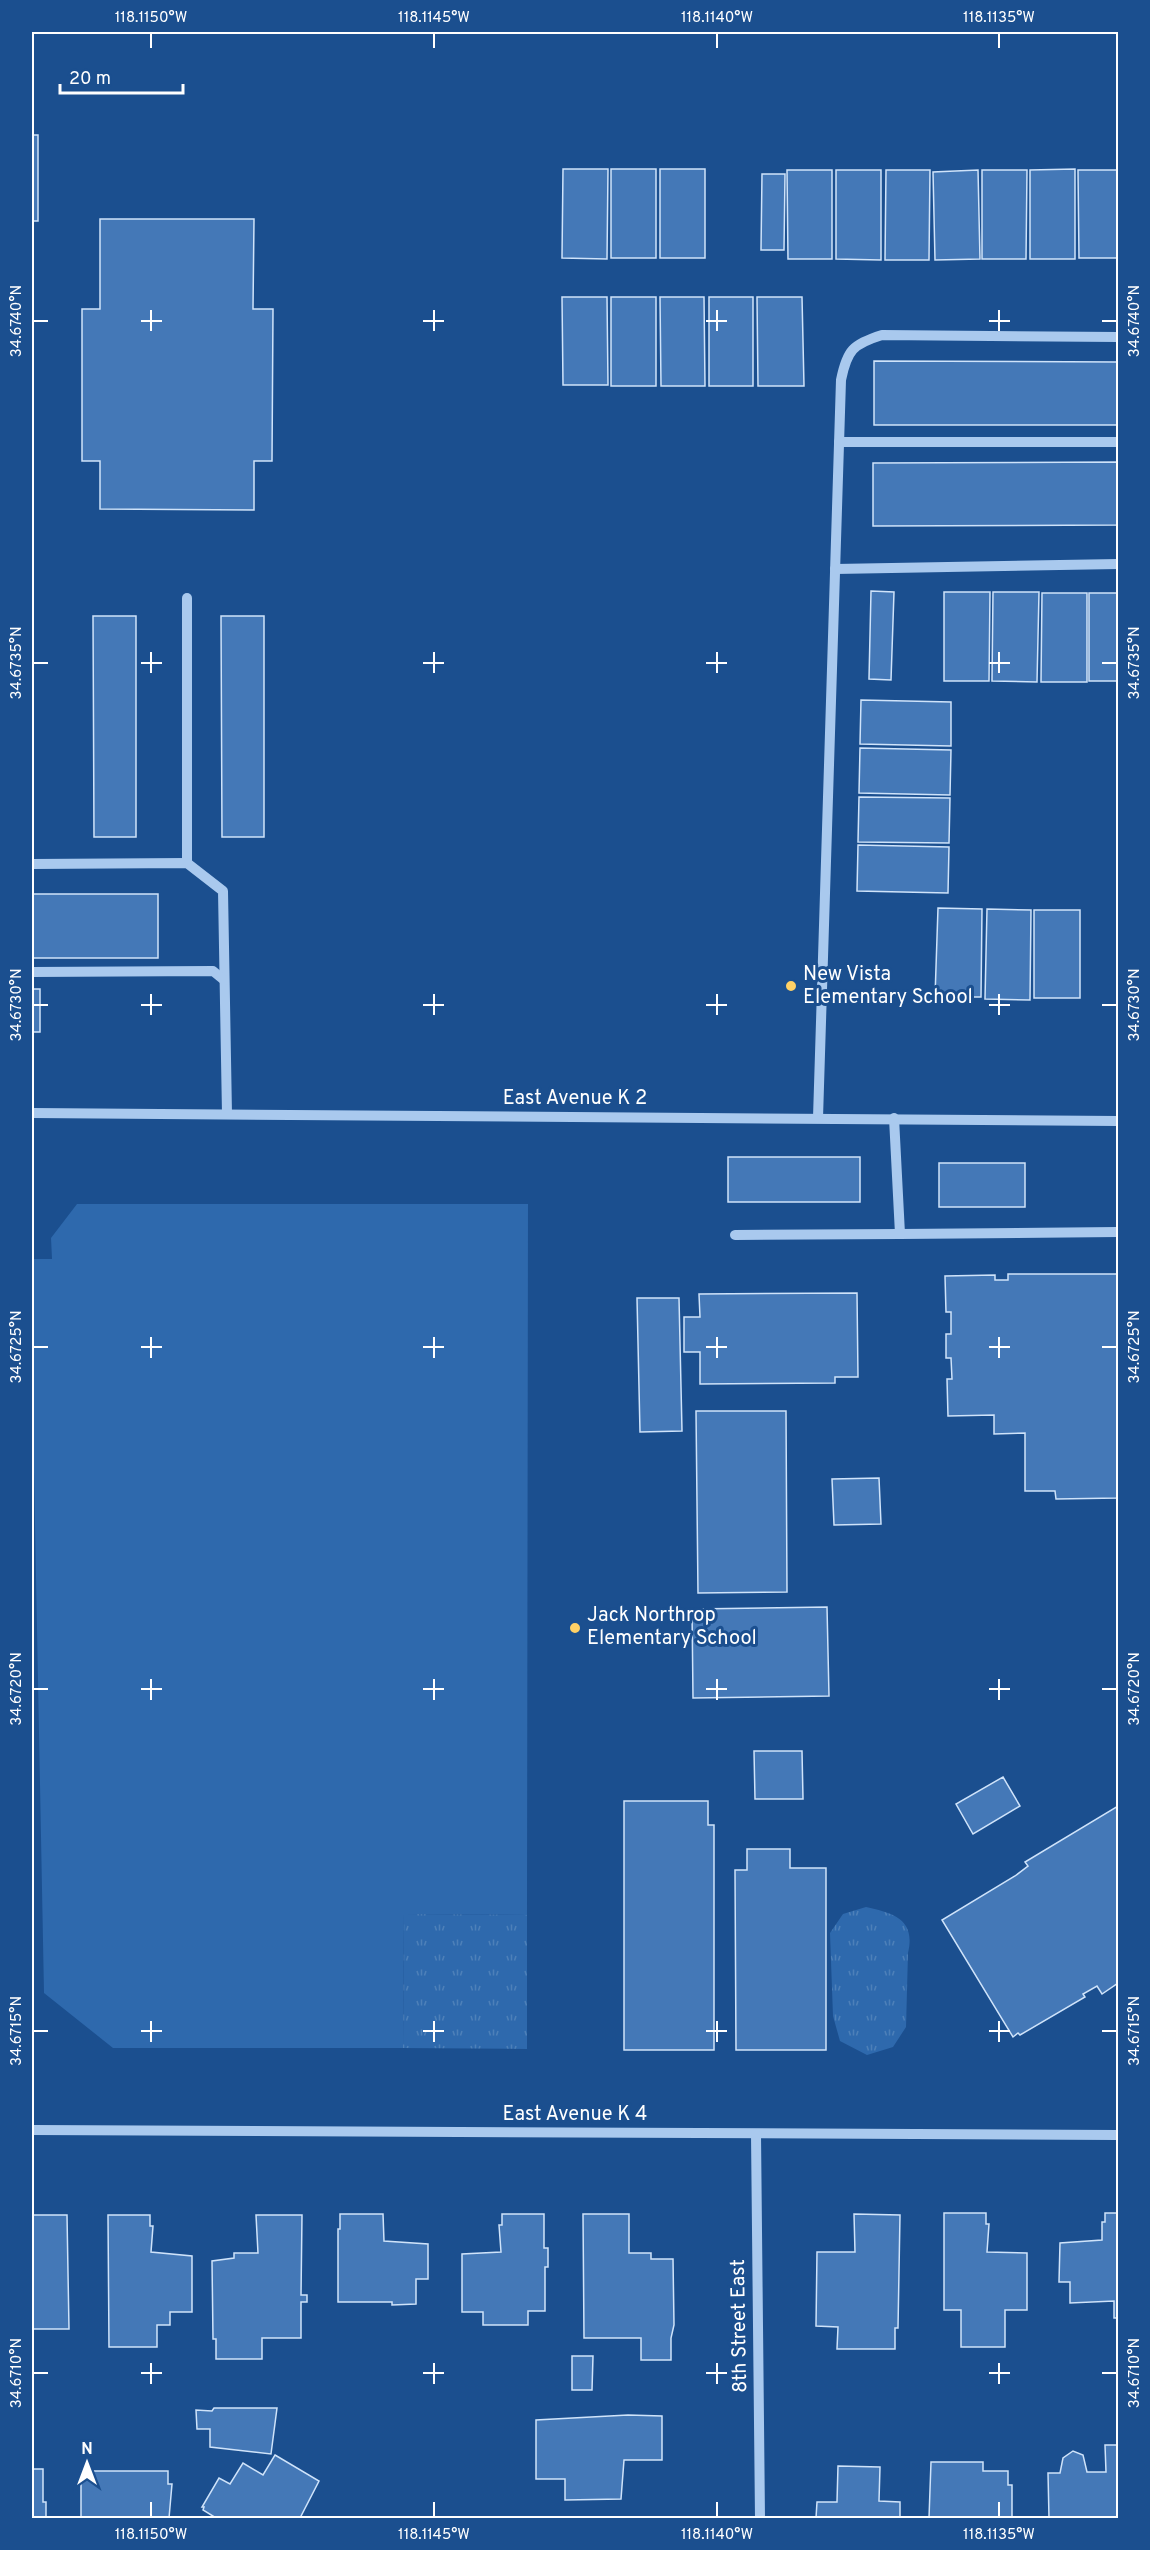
<svg xmlns="http://www.w3.org/2000/svg" width="1150" height="2550" font-family="Overpass,sans-serif">
	<style>
		.grass { fill: #2e69ad }
		.park { fill: url(#park-tufts) }
		.building { fill: #4478b7; stroke: #cfe3fa; stroke-width: 1.5 }
		.lines { fill: none; stroke-linecap: round; stroke-linejoin: round }
		.minor { stroke: #a9c9ee; stroke-width: 10 }
		.ticks { fill: none; stroke: #fff; stroke-width: 2 }
		.poi-dot { fill: #ffd166; stroke: #1b4f8f; stroke-width: 2 }
		.labels { text-anchor: middle; dominant-baseline: central; stroke-width: 6; stroke-linejoin: round; paint-order: stroke }
		.poi-label { font-size: 20px; fill: #fff; stroke: #1b4f8f; text-anchor: start }
		.street-label { font-size: 20px; fill: #fff; stroke: #1b4f8f }
		.neatline { fill: none; stroke: #fff; stroke-width: 2 }
		.ticks-label { font-size: 15px; text-anchor: middle; fill: #fff }
	</style>
	<defs>
		<pattern id="park-tufts" width="24" height="20" patternUnits="userSpaceOnUse" patternTransform="scale(1.5)"><rect width="24" height="20" fill="#2e69ad"/><path d="M3 7l-1-3M5 7V3M7 7l1-3M15 17l-1-3M17 17v-4M19 17l1-3" fill="none" stroke="#4d80b9"/></pattern>
	</defs>
	<rect width="100%" height="100%" fill="#1b4f8f"/>
	<!-- grass -->
	<path class="grass" d="M77 1204H528L527 1915 404 1914 403 2048H113L44 1993 32 1368V1259H52L51 1238Z"/>
	<!-- park -->
	<g class="park">
		<path d="M866 1907C893 1913 916 1919 908 1953L906 2027 893 2047 867 2055 840 2041 833 2016 830 1933 843 1914Z"/>
		<path d="M404 1914 527 1915V2049L403 2048Z"/>
	</g>
	<!-- building -->
	<g class="building">
		<rect x="32" y="135" width="6" height="86"/>
		<path d="M563 169H608L607 259 562 258Z"/>
		<rect x="611" y="169" width="45" height="89"/>
		<rect x="660" y="169" width="45" height="89"/>
		<path d="M1075 169V259H1030V170Z"/>
		<path d="M787 170H832V259H788Z"/>
		<path d="M836 170H881V260L836 259Z"/>
		<path d="M886 170H930L929 260H885Z"/>
		<path d="M978 170 980 259 935 260 933 172Z"/>
		<path d="M982 170H1027L1026 259H982Z"/>
		<path d="M1078 170H1118V258H1079Z"/>
		<path d="M762 174H785L784 250H761Z"/>
		<path d="M100 219H254L253 309H273L272 461H254V510L100 509V461H82V309H100Z"/>
		<path d="M562 297H607L608 385H563Z"/>
		<rect x="611" y="297" width="45" height="89"/>
		<path d="M660 297H704L705 386H661Z"/>
		<rect x="709" y="297" width="44" height="89"/>
		<path d="M757 297H802L804 386H758Z"/>
		<path d="M874 361 1118 362V425H874Z"/>
		<path d="M1118 462V525L873 526V463Z"/>
		<path d="M871 591 894 592 891 680 869 679Z"/>
		<path d="M944 592H990L989 681H944Z"/>
		<path d="M993 592H1039L1037 682 992 681Z"/>
		<path d="M1042 593H1087V682H1041Z"/>
		<rect x="1089" y="593" width="29" height="88"/>
		<path d="M93 616H136V837H94Z"/>
		<path d="M221 616H264V837H222Z"/>
		<path d="M861 700 951 702V746L860 744Z"/>
		<path d="M860 748 951 750 950 795 859 793Z"/>
		<path d="M859 797 950 798 949 843 858 842Z"/>
		<path d="M858 845 949 847 948 893 857 891Z"/>
		<rect x="32" y="894" width="126" height="64"/>
		<path d="M938 908 982 909 981 997H935Z"/>
		<path d="M987 909 1031 910 1030 1000 985 999Z"/>
		<rect x="1034" y="910" width="46" height="88"/>
		<rect x="32" y="989" width="8" height="43"/>
		<rect x="728" y="1157" width="132" height="45"/>
		<rect x="939" y="1163" width="86" height="44"/>
		<path d="M1008 1274H1117L1118 1498 1056 1499 1055 1491H1025V1433L994 1434V1415L948 1416 947 1379H952L951 1358H946V1334H951V1312H946L945 1276 995 1275V1280H1008Z"/>
		<path d="M857 1293 858 1377H835V1383L700 1384V1352H684V1317H700L699 1294Z"/>
		<path d="M637 1298H679L682 1431 640 1432Z"/>
		<path d="M696 1411H786L787 1592 698 1593Z"/>
		<path d="M879 1478 881 1524 834 1525 832 1479Z"/>
		<path d="M827 1607 829 1696 693 1698 692 1609Z"/>
		<path d="M754 1751H802L803 1799H755Z"/>
		<path d="M1003 1777 1020 1806 973 1834 956 1804Z"/>
		<path d="M624 1801H708V1825H714V2050H624Z"/>
		<path d="M1118 1806V1983L1102 1994 1097 1986 1083 1994 1085 1997 1020 2035 1018 2033 1013 2037 942 1920 1015 1876 1028 1866 1025 1862Z"/>
		<path d="M747 1849H790V1868H826V2050H736L735 1870H747Z"/>
		<path d="M944 2213H986V2224H989L987 2252 1027 2253V2310H1005V2347H961V2310H944Z"/>
		<path d="M1105 2213H1118V2318H1114V2301L1070 2303V2282H1059L1060 2243 1102 2240V2222H1105Z"/>
		<path d="M340 2214H383L384 2241 428 2244V2279H416V2304L392 2305V2302H338V2229H340Z"/>
		<path d="M502 2214H544V2248H548V2267H545V2311H528V2325H483V2312H462V2254L501 2252 499 2225H502Z"/>
		<path d="M583 2214H629V2253H651V2259H673L674 2325 671 2338V2360H641V2338H584Z"/>
		<path d="M854 2214 900 2215 898 2328H895V2349H837L838 2327 816 2326 817 2252H855Z"/>
		<path d="M32 2215H67L69 2329H32Z"/>
		<path d="M108 2215H150V2226H153L151 2252 192 2256V2312H170V2325H157V2347H109Z"/>
		<path d="M256 2215H302L301 2295H307V2302H301V2338H262V2359H216V2339H213L212 2261 234 2258V2253H258Z"/>
		<path d="M572 2356H593L592 2390H572Z"/>
		<path d="M214 2408H277L271 2454 210 2447V2429H197L196 2410 212 2411Z"/>
		<path d="M628 2415 662 2416V2460H624L621 2499 565 2500V2479H536V2420Z"/>
		<path d="M1105 2445H1118V2518H1049L1048 2473H1060L1063 2458 1073 2451 1083 2455 1087 2472H1106Z"/>
		<path d="M275 2455 319 2481 300 2518H216L203 2510 204 2507H202L219 2478 230 2484 243 2463 263 2475Z"/>
		<path d="M931 2462H983V2471H1008V2485H1012V2518H929Z"/>
		<path d="M838 2466 880 2467 879 2501 900 2502V2518H816L817 2502H837Z"/>
		<path d="M32 2469H43V2502H46V2518H32Z"/>
		<path d="M81 2471H168V2484H172L169 2518H81Z"/>
	</g>
	<g class="lines">
		<!-- minor -->
		<g class="minor">
			<path d="M839 442H1118"/>
			<path d="M835 569 1118 564"/>
			<path d="M187 598V863"/>
			<path d="M32 864 187 863 223 891 227 1114"/>
			<path d="M32 972 213 971 224 980"/>
			<path d="M32 1113 1118 1121"/>
			<path d="M818 1118 841 380C847 350 853 344 882 335L1118 337"/>
			<path d="M894 1118 900 1234 1118 1232"/>
			<path d="M735 1235 900 1234"/>
			<path d="M32 2130 1118 2135"/>
			<path d="M756 2134 760 2518"/>
		</g>
	</g>
	<!-- ticks -->
	<path class="ticks" d="M151 33V48M434 33V48M717 33V48M999 33V48M151 310V331M434 310V331M717 310V331M999 310V331M33 321H48M141 321H162M423 321H444M706 321H727M989 321H1010M1102 321H1117M151 652V673M434 652V673M717 652V673M999 652V673M33 663H48M141 663H162M423 663H444M706 663H727M989 663H1010M1102 663H1117M151 994V1015M434 994V1015M717 994V1015M999 994V1015M33 1005H48M141 1005H162M423 1005H444M706 1005H727M989 1005H1010M1102 1005H1117M151 1337V1358M434 1337V1358M717 1337V1358M999 1337V1358M33 1347H48M141 1347H162M423 1347H444M706 1347H727M989 1347H1010M1102 1347H1117M151 1679V1700M434 1679V1700M717 1679V1700M999 1679V1700M33 1689H48M141 1689H162M423 1689H444M706 1689H727M989 1689H1010M1102 1689H1117M151 2021V2042M434 2021V2042M717 2021V2042M999 2021V2042M33 2031H48M141 2031H162M423 2031H444M706 2031H727M989 2031H1010M1102 2031H1117M151 2363V2384M434 2363V2384M717 2363V2384M999 2363V2384M33 2373H48M141 2373H162M423 2373H444M706 2373H727M989 2373H1010M1102 2373H1117M151 2502V2517M434 2502V2517M717 2502V2517M999 2502V2517"/>
	<!-- markers -->
	<g class="poi-dot">
		<circle cx="791" cy="986" r="6"/>
		<circle cx="575" cy="1628" r="6"/>
	</g>
	<g class="labels">
		<!-- poi labels -->
		<g class="poi-label">
			<text x="803" y="975">New Vista<tspan x="803" dy="23">Elementary School</tspan></text>
			<text x="587" y="1616">Jack Northrop<tspan x="587" dy="23">Elementary School</tspan></text>
		</g>
		<!-- street labels -->
		<g class="street-label">
			<text x="575" y="1099">East Avenue K 2</text>
			<text x="575" y="2115">East Avenue K 4</text>
			<text transform="translate(740 2326) rotate(-91)">8th Street East</text>
		</g>
	</g>
	<!-- border -->
	<rect width="1150" height="2550" fill="none" stroke="#1b4f8f" stroke-width="66"/>
	<!-- north arrow -->
	<g transform="translate(87 2463)" stroke="#1b4f8f" stroke-width="4.5" paint-order="stroke">
	<path d="M0-4.5L10 22L0 15L-10 22Z" fill="#ffffff"/>
	<text y="-9" font-size="16" font-weight="bold" text-anchor="middle" fill="#ffffff">N</text>
	</g>
	<!-- scale -->
	<path d="M60 84v9h123v-9" fill="none" stroke="#ffffff" stroke-width="3"/>
	<text x="69" y="84" font-size="18" fill="#ffffff" stroke="#1b4f8f" stroke-width="4.5" paint-order="stroke">20 m</text>
	<rect x="33" y="33" width="1084" height="2484" class="neatline"/>
	<g class="ticks-label">
		<text x="151" y="22">118.1150°W</text>
		<text x="434" y="22">118.1145°W</text>
		<text x="717" y="22">118.1140°W</text>
		<text x="999" y="22">118.1135°W</text>
		<text transform="translate(16 321) rotate(-90)" y="5">34.6740°N</text>
		<text transform="translate(1134 321) rotate(-90)" y="5">34.6740°N</text>
		<text transform="translate(16 663) rotate(-90)" y="5">34.6735°N</text>
		<text transform="translate(1134 663) rotate(-90)" y="5">34.6735°N</text>
		<text transform="translate(16 1005) rotate(-90)" y="5">34.6730°N</text>
		<text transform="translate(1134 1005) rotate(-90)" y="5">34.6730°N</text>
		<text transform="translate(16 1347) rotate(-90)" y="5">34.6725°N</text>
		<text transform="translate(1134 1347) rotate(-90)" y="5">34.6725°N</text>
		<text transform="translate(16 1689) rotate(-90)" y="5">34.6720°N</text>
		<text transform="translate(1134 1689) rotate(-90)" y="5">34.6720°N</text>
		<text transform="translate(16 2031) rotate(-90)" y="5">34.6715°N</text>
		<text transform="translate(1134 2031) rotate(-90)" y="5">34.6715°N</text>
		<text transform="translate(16 2373) rotate(-90)" y="5">34.6710°N</text>
		<text transform="translate(1134 2373) rotate(-90)" y="5">34.6710°N</text>
		<text x="151" y="2539">118.1150°W</text>
		<text x="434" y="2539">118.1145°W</text>
		<text x="717" y="2539">118.1140°W</text>
		<text x="999" y="2539">118.1135°W</text>
	</g>
</svg>
